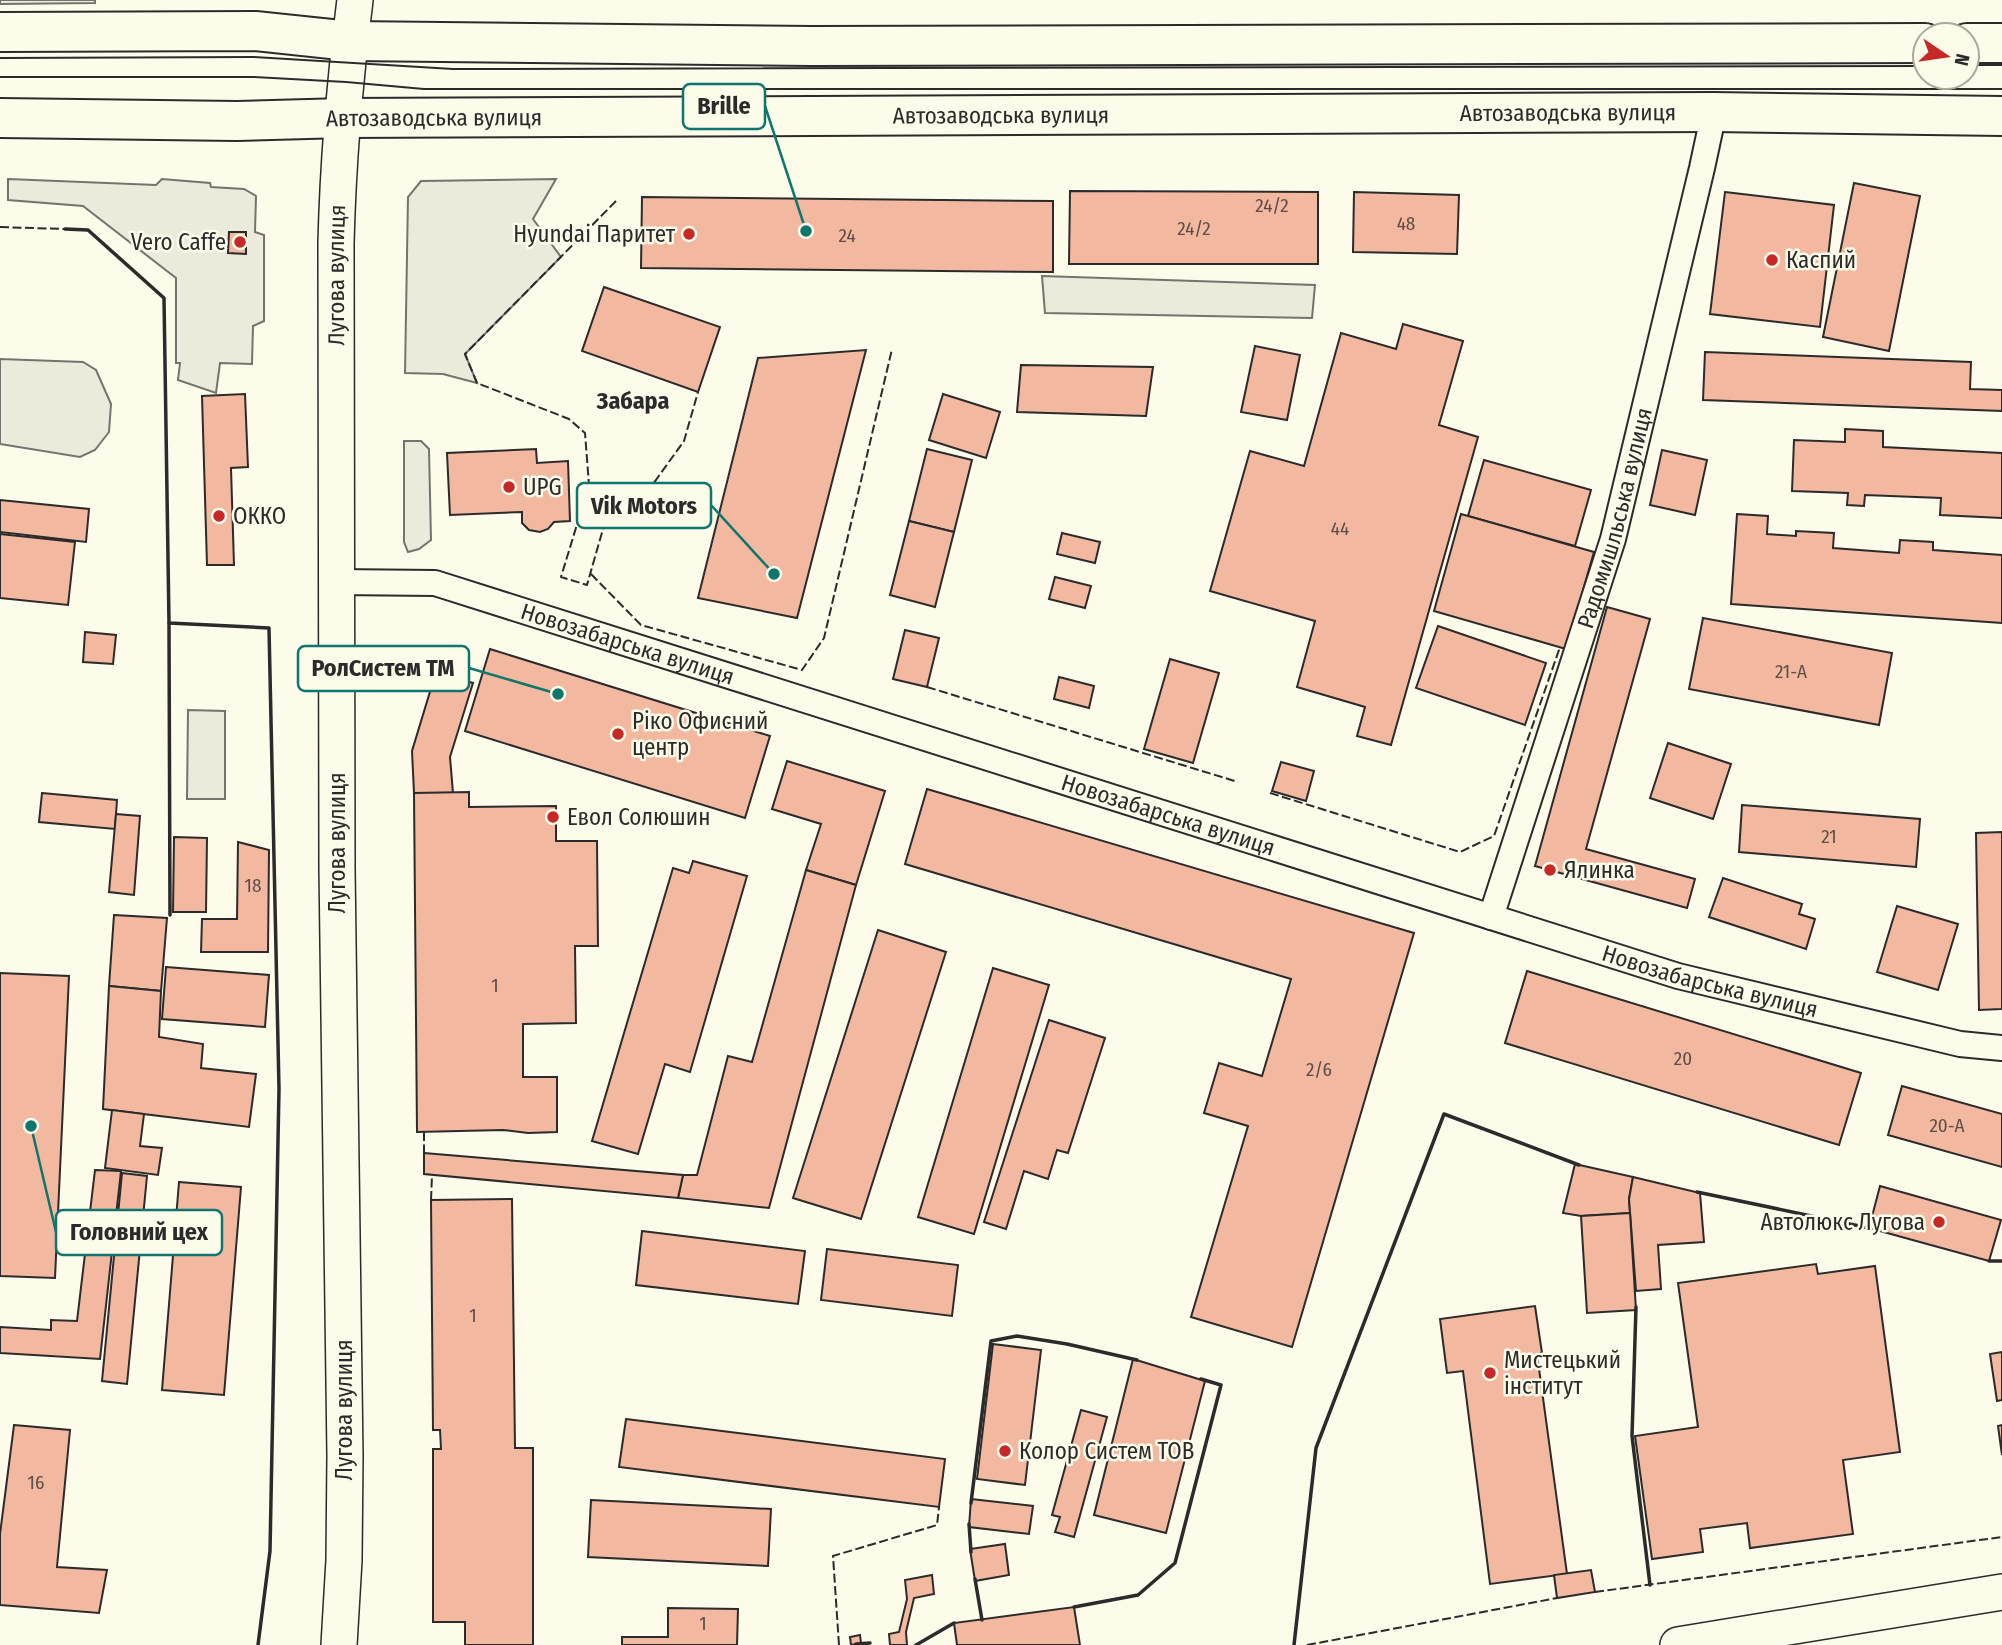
<svg xmlns="http://www.w3.org/2000/svg" width="2002" height="1645" font-family="'Fira Sans Condensed',sans-serif">
	<style>
		.green { fill: #ecebdb; stroke: #74746e; stroke-width: 2 }
		.parking { fill: #eceadb; stroke: #74746e; stroke-width: 2 }
		.building { fill: #f2b8a0; stroke: #2b2b2b; stroke-width: 2 }
		.lines { fill: none; stroke-linecap: round; stroke-linejoin: round }
		.street-casing { stroke: #2b2b2b; stroke-width: 28 }
		.secondary-casing { stroke: #2b2b2b; stroke-width: 38 }
		.primary-casing { stroke: #2b2b2b; stroke-width: 42 }
		.street { stroke: #fdfbea; stroke-width: 24 }
		.secondary { stroke: #fdfbea; stroke-width: 35 }
		.primary { stroke: #fdfbea; stroke-width: 38 }
		.tram { stroke: #2b2b2b; stroke-width: 2 }
		.fence { stroke: #2b2b2b; stroke-width: 2; stroke-dasharray: 9 3.5; stroke-linecap: butt }
		.wall { stroke: #2b2b2b; stroke-width: 3.5 }
		.poi-dot { fill: #c62828; stroke: #fdfbea; stroke-width: 2.5 }
		.labels { text-anchor: middle; dominant-baseline: central; stroke-width: 5; stroke-linejoin: round; paint-order: stroke }
		.number-label { font-size: 19px; fill: #5d4e48 }
		.street-label { font-size: 23px; fill: #2b2b2b; stroke: #fdfbea }
		.poi-label { font-size: 23px; fill: #2b2b2b; stroke: #fdfbea; text-anchor: start }
		.neighbourhood-label { font-size: 24px; font-weight: bold; fill: #2b2b2b; stroke: #fdfbea }
		.leader { fill: none; stroke: #0f766e; stroke-width: 2.5 }
		.callout-dot { fill: #0f766e; stroke: #fdfbea; stroke-width: 2.5 }
		.callout { fill: #fdfbea; stroke: #0f766e; stroke-width: 2.5 }
		.callout-label { font-size: 24px; text-anchor: middle; font-weight: bold; fill: #2b2b2b }
	</style>
	<rect width="100%" height="100%" fill="#fdfbea"/>
	<!-- green -->
	<g class="green">
		<path d="M0 0H95V3L0 4Z"/>
		<path d="M8 179 156 185 162 179 210 183 211 187 244 189 256 196 255 232 264 235V321L253 326 252 364 220 363 216 393 178 380 180 363H176V278L83 206 8 200Z"/>
		<path d="M556 179 533 219 561 257 465 354 477 383 443 374 405 373 408 197 421 181Z"/>
		<path d="M0 359 83 362 96 370 111 404 109 432 95 450 80 457 0 444Z"/>
		<path d="M404 441H421L429 449 431 540 419 549 408 552 404 542Z"/>
		<path d="M188 710 225 711V799H187Z"/>
	</g>
	<!-- parking -->
	<path class="parking" d="M1042 276 1315 285 1312 318 1045 313Z"/>
	<!-- building -->
	<g class="building">
		<path d="M1854 183 1920 196 1889 351 1823 337Z"/>
		<path d="M1070 191 1318 192V264H1069Z"/>
		<path d="M1354 192 1459 195 1457 254 1353 252Z"/>
		<path d="M1725 192 1834 205 1820 327 1710 314Z"/>
		<path d="M642 197 1053 201V272L641 268Z"/>
		<path d="M229 232H246V254L228 253Z"/>
		<path d="M604 287 720 327 698 392 582 351Z"/>
		<path d="M1403 324 1463 341 1439 425 1478 437 1391 745 1357 736 1365 707 1297 687 1315 621 1210 591 1250 451 1304 466 1341 333 1396 349Z"/>
		<path d="M1255 346 1300 355 1287 420 1241 412Z"/>
		<path d="M866 350 797 618 698 598 758 358Z"/>
		<path d="M1705 352 1971 362 1970 389 2002 390V411L1703 400Z"/>
		<path d="M1021 365 1153 367 1146 416 1017 412Z"/>
		<path d="M245 394 248 467 231 468 234 565H207L202 396Z"/>
		<path d="M943 394 1000 412 986 458 929 440Z"/>
		<path d="M1845 429 1883 431V447L2002 453V518L1940 515 1941 498 1865 495 1864 506 1847 505 1848 493 1792 491 1794 440 1845 442Z"/>
		<path d="M536 449 537 463 568 461 570 521 554 522 548 529 540 532 529 530 522 523V512L450 515 447 453Z"/>
		<path d="M927 449 972 460 954 532 909 521Z"/>
		<path d="M1662 450 1707 460 1695 515 1650 505Z"/>
		<path d="M1484 460 1591 490 1575 546 1468 516Z"/>
		<path d="M0 500 89 509 86 542 0 532Z"/>
		<path d="M1461 514 1594 552 1566 649 1434 611Z"/>
		<path d="M1737 514 1768 516 1767 534 1796 536V531L1834 533 1833 548 1899 553 1900 540 1933 542V550L2002 555V623L1731 604Z"/>
		<path d="M909 521 954 532 935 607 890 595Z"/>
		<path d="M1062 533 1100 542 1095 563 1057 554Z"/>
		<path d="M0 534 75 542 68 605 0 598Z"/>
		<path d="M1055 577 1091 586 1085 608 1049 599Z"/>
		<path d="M1607 607 1650 619 1586 849 1695 879 1687 908 1535 866Z"/>
		<path d="M1703 618 1892 653 1879 725 1689 689Z"/>
		<path d="M1438 626 1546 663 1525 725 1416 688Z"/>
		<path d="M905 630 939 638 927 687 893 679Z"/>
		<path d="M85 632 116 635 113 664 83 662Z"/>
		<path d="M490 649 770 736 745 818 465 731Z"/>
		<path d="M1170 659 1219 673 1193 763 1144 749Z"/>
		<path d="M436 672 473 683 450 757 453 793H414L412 751Z"/>
		<path d="M1059 677 1094 686 1089 708 1054 699Z"/>
		<path d="M1668 743 1731 764 1713 819 1650 798Z"/>
		<path d="M787 761 885 791 856 885 806 870 821 824 772 809Z"/>
		<path d="M1281 762 1314 771 1306 801 1272 791Z"/>
		<path d="M927 789 1414 933 1292 1347 1191 1317 1248 1126 1204 1113 1219 1063 1262 1076 1291 979 905 864Z"/>
		<path d="M469 792V807L556 806V841H597L598 946H575L576 1023 523 1024V1077H557V1132L528 1133 503 1130 417 1132 414 793Z"/>
		<path d="M42 793 117 800 115 829 39 822Z"/>
		<path d="M1742 805 1920 819 1916 867 1739 852Z"/>
		<path d="M116 814 140 816 134 895 109 892Z"/>
		<path d="M2002 832V1009L1979 1010 1976 833Z"/>
		<path d="M174 837 207 838 206 912H173Z"/>
		<path d="M238 842 269 850 268 952H201L202 919H237Z"/>
		<path d="M693 861 747 876 690 1072 665 1064 638 1154 592 1141 673 868 689 873Z"/>
		<path d="M806 870 856 885 769 1208 678 1198 683 1175H697L728 1056 752 1062Z"/>
		<path d="M1723 878 1802 904 1799 914 1815 919 1806 949 1709 917Z"/>
		<path d="M1897 906 1958 924 1938 990 1877 972Z"/>
		<path d="M114 915 167 918 161 991 109 986Z"/>
		<path d="M878 930 946 952 861 1219 793 1198Z"/>
		<path d="M166 967 269 975 265 1027 162 1019Z"/>
		<path d="M993 968 1049 985 974 1234 918 1217Z"/>
		<path d="M1527 971 1861 1073 1839 1145 1505 1043Z"/>
		<path d="M0 973 69 976 55 1278 0 1276Z"/>
		<path d="M109 986 161 991 159 1037 203 1044 201 1068 256 1074 249 1127 103 1109Z"/>
		<path d="M1049 1020 1105 1038 1068 1153 1057 1150 1048 1179 1024 1171 1006 1229 984 1222Z"/>
		<path d="M1902 1086 2002 1114V1167L1888 1135Z"/>
		<path d="M112 1110 144 1114 140 1146 162 1148 158 1175 105 1168Z"/>
		<path d="M424 1153 683 1175 678 1198 424 1174Z"/>
		<path d="M1575 1164 1633 1177 1629 1199 1630 1213 1581 1216 1563 1213Z"/>
		<path d="M95 1170 121 1171 100 1359 0 1353V1327L51 1330V1320L77 1321Z"/>
		<path d="M122 1173 147 1176 127 1384 102 1381Z"/>
		<path d="M1633 1177 1700 1193 1704 1242 1658 1245 1661 1289 1636 1291 1629 1199Z"/>
		<path d="M179 1182 241 1187 224 1395 162 1390Z"/>
		<path d="M1880 1186 2001 1220 1989 1261 1869 1228Z"/>
		<path d="M512 1199 515 1448H533V1645H465V1622H433V1449H441L440 1430H433L431 1200Z"/>
		<path d="M1630 1213 1636 1310 1587 1313 1581 1216Z"/>
		<path d="M642 1231 805 1251 798 1304 636 1285Z"/>
		<path d="M827 1249 958 1265 952 1316 821 1300Z"/>
		<path d="M1816 1264 1818 1274 1875 1266 1900 1452 1843 1460 1853 1534 1750 1548 1747 1523 1700 1529 1703 1552 1652 1559 1635 1436 1698 1427 1678 1283Z"/>
		<path d="M1535 1306 1542 1353 1537 1354 1567 1574 1490 1584 1463 1371 1447 1373 1440 1319Z"/>
		<path d="M993 1344 1041 1350 1025 1485 977 1479Z"/>
		<path d="M2002 1352V1400L1997 1401 1990 1354Z"/>
		<path d="M1133 1359 1205 1381 1166 1533 1094 1515Z"/>
		<path d="M1081 1410 1107 1417 1074 1537 1055 1532 1060 1517 1052 1515Z"/>
		<path d="M626 1419 945 1459 939 1507 619 1467Z"/>
		<path d="M14 1425 70 1430 57 1567 107 1570 99 1613 0 1605V1534Z"/>
		<path d="M2002 1425V1455L1998 1426Z"/>
		<path d="M971 1499 1033 1506 1029 1534 969 1527Z"/>
		<path d="M591 1500 771 1509 768 1566 588 1557Z"/>
		<path d="M1005 1544 1009 1575 975 1581 970 1549Z"/>
		<path d="M1591 1570 1595 1592 1557 1598 1554 1575Z"/>
		<path d="M932 1575 934 1594 914 1598 906 1632 907 1645H890L889 1634 899 1632 907 1599 905 1580Z"/>
		<path d="M1074 1607 1080 1645H957L954 1623Z"/>
		<path d="M668 1608 738 1609 737 1645H622V1637H668Z"/>
		<path d="M860 1635 861 1643 851 1645 850 1637Z"/>
	</g>
	<g class="lines">
		<defs>
			<g id="street">
				<path id="s1" d="M336 582 435 583 1678 976 1960 1044 2002 1048"/>
				<path id="s2" d="M1491 917 1613 539 1702 168 1714 112"/>
			</g>
			<g id="secondary">
				<path id="s3" d="M339 1645 344 1560 345 1456 337 868 336 243C338 162 345 80 355 0"/>
				<path d="M1678 1645 2002 1592"/>
			</g>
			<g id="primary">
				<path d="M0 32 255 31 350 41 812 46 1925 43"/>
				<path d="M1967 43H2002"/>
				<path id="s4" d="M0 118 237 121 344 118 1714 112 2002 116"/>
			</g>
		</defs>
		<!-- street casing -->
		<use href="#street" class="street-casing"/>
		<!-- secondary casing -->
		<use href="#secondary" class="secondary-casing"/>
		<!-- primary casing -->
		<use href="#primary" class="primary-casing"/>
		<!-- street -->
		<use href="#street" class="street"/>
		<!-- secondary -->
		<use href="#secondary" class="secondary"/>
		<!-- primary -->
		<use href="#primary" class="primary"/>
		<!-- tram -->
		<g class="tram">
			<path d="M0 58 254 57 453 69 1925 66"/>
			<path d="M1967 65H2002"/>
			<path d="M0 77H254L346 82 424 89H2002"/>
		</g>
		<!-- fence -->
		<g class="fence">
			<path d="M616 201 465 354 477 383 569 419 585 433 589 485 561 577 587 585 611 501 635 509 684 441 698 392"/>
			<path d="M0 227 65 229"/>
			<path d="M591 574 641 625 802 670 824 638 892 349"/>
			<path d="M927 687 1238 782"/>
			<path d="M1270 793 1460 852 1494 836 1560 647"/>
			<path d="M424 1132V1153"/>
			<path d="M431 1200 432 1175"/>
			<path d="M1595 1592 2002 1537"/>
			<path d="M839 1645 833 1556 937 1525 939 1507"/>
			<path d="M1307 1645 1557 1598"/>
		</g>
		<!-- wall -->
		<g class="wall">
			<path d="M65 229 88 230 164 298 169 623 269 628 279 1089 270 1551 258 1645"/>
			<path d="M169 623 170 915"/>
			<path d="M1697 1192 1869 1228"/>
			<path d="M1989 1261H2002"/>
			<path d="M1636 1307 1632 1436 1650 1585"/>
			<path d="M971 1503 991 1341 1017 1336 1067 1344 1137 1360"/>
			<path d="M969 1524 971 1552"/>
			<path d="M975 1579 982 1620"/>
			<path d="M1074 1607 1138 1595 1175 1563 1221 1385 1201 1379"/>
			<path d="M856 1644 870 1643"/>
			<path d="M916 1645 954 1623"/>
			<path d="M1294 1645 1316 1448 1444 1114 1579 1165"/>
		</g>
	</g>
	<!-- markers -->
	<g class="poi-dot">
		<circle cx="689" cy="234" r="7"/>
		<circle cx="240" cy="242" r="7"/>
		<circle cx="1772" cy="260" r="7"/>
		<circle cx="509" cy="487" r="7"/>
		<circle cx="219" cy="516" r="7"/>
		<circle cx="618" cy="734" r="7"/>
		<circle cx="553" cy="817" r="7"/>
		<circle cx="1550" cy="870" r="7"/>
		<circle cx="1939" cy="1222" r="7"/>
		<circle cx="1490" cy="1373" r="7"/>
		<circle cx="1005" cy="1451" r="7"/>
	</g>
	<g class="labels">
		<!-- number labels -->
		<g class="number-label">
			<text x="1272" y="205">24/2</text>
			<text x="1406" y="223">48</text>
			<text x="1194" y="228">24/2</text>
			<text x="847" y="235">24</text>
			<text x="1340" y="528">44</text>
			<text x="1791" y="671">21-А</text>
			<text x="1829" y="836">21</text>
			<text x="253" y="885">18</text>
			<text x="495" y="985">1</text>
			<text x="1683" y="1058">20</text>
			<text x="1319" y="1069">2/6</text>
			<text x="1947" y="1125">20-А</text>
			<text x="473" y="1315">1</text>
			<text x="36" y="1482">16</text>
			<text x="703" y="1623">1</text>
		</g>
		<!-- street labels -->
		<g class="street-label">
			<text stroke="none"><textPath href="#s4" startOffset="1568">Автозаводська вулиця</textPath></text>
			<text stroke="none"><textPath href="#s4" startOffset="1001">Автозаводська вулиця</textPath></text>
			<text stroke="none"><textPath href="#s4" startOffset="434">Автозаводська вулиця</textPath></text>
			<text stroke="none"><textPath href="#s3" startOffset="1370">Лугова вулиця</textPath></text>
			<text stroke="none"><textPath href="#s2" startOffset="418">Радомишльська вулиця</textPath></text>
			<text stroke="none"><textPath href="#s1" startOffset="301">Новозабарська вулиця</textPath></text>
			<text stroke="none"><textPath href="#s1" startOffset="868">Новозабарська вулиця</textPath></text>
			<text transform="translate(337 843) rotate(-90)">Лугова вулиця</text>
			<text stroke="none"><textPath href="#s1" startOffset="1435">Новозабарська вулиця</textPath></text>
			<text transform="translate(344 1410) rotate(-90)">Лугова вулиця</text>
		</g>
		<!-- poi labels -->
		<g class="poi-label">
			<text x="675" y="234" text-anchor="end">Hyundai Паритет</text>
			<text x="226" y="242" text-anchor="end">Vero Caffe</text>
			<text x="1786" y="260">Каспий</text>
			<text x="523" y="487">UPG</text>
			<text x="233" y="516">ОККО</text>
			<text x="632" y="721">Ріко Офисний<tspan x="632" dy="26">центр</tspan></text>
			<text x="567" y="817">Евол Солюшин</text>
			<text x="1564" y="870">Ялинка</text>
			<text x="1925" y="1222" text-anchor="end">Автолюкс Лугова</text>
			<text x="1504" y="1360">Мистецький<tspan x="1504" dy="26">інститут</tspan></text>
			<text x="1019" y="1451">Колор Систем ТОВ</text>
		</g>
		<!-- neighbourhood labels -->
		<g class="neighbourhood-label">
			<text x="633" y="401">Забара</text>
		</g>
	</g>
	<!-- callouts -->
	<path class="leader" d="M806 231L765 106M774 574L711 505M558 694L469 668M31 1126L56 1232"/>
	<g class="callout-dot">
		<circle cx="806" cy="231" r="7"/>
		<circle cx="774" cy="574" r="7"/>
		<circle cx="558" cy="694" r="7"/>
		<circle cx="31" cy="1126" r="7"/>
	</g>
	<g class="callout">
		<rect x="683" y="84" width="82" height="45" rx="7"/>
		<rect x="577" y="483" width="134" height="45" rx="7"/>
		<rect x="298" y="646" width="171" height="45" rx="7"/>
		<rect x="56" y="1210" width="166" height="45" rx="7"/>
	</g>
	<g class="callout-label">
		<text x="724" y="114">Brille</text>
		<text x="644" y="514">Vik Motors</text>
		<text x="383" y="676">РолСистем ТМ</text>
		<text x="139" y="1240">Головний цех</text>
	</g>
	<!-- north arrow -->
	<g transform="translate(1946 56) rotate(103)"><circle r="33" fill="#fdfbea" stroke="#a9a89e" stroke-width="2"/>
	<path d="M0-5L12 26L0 18L-12 26Z" fill="#c62828"/>
	<text y="-10" font-size="19" font-weight="bold" text-anchor="middle" fill="#2b2b2b">N</text>
	</g>
</svg>
